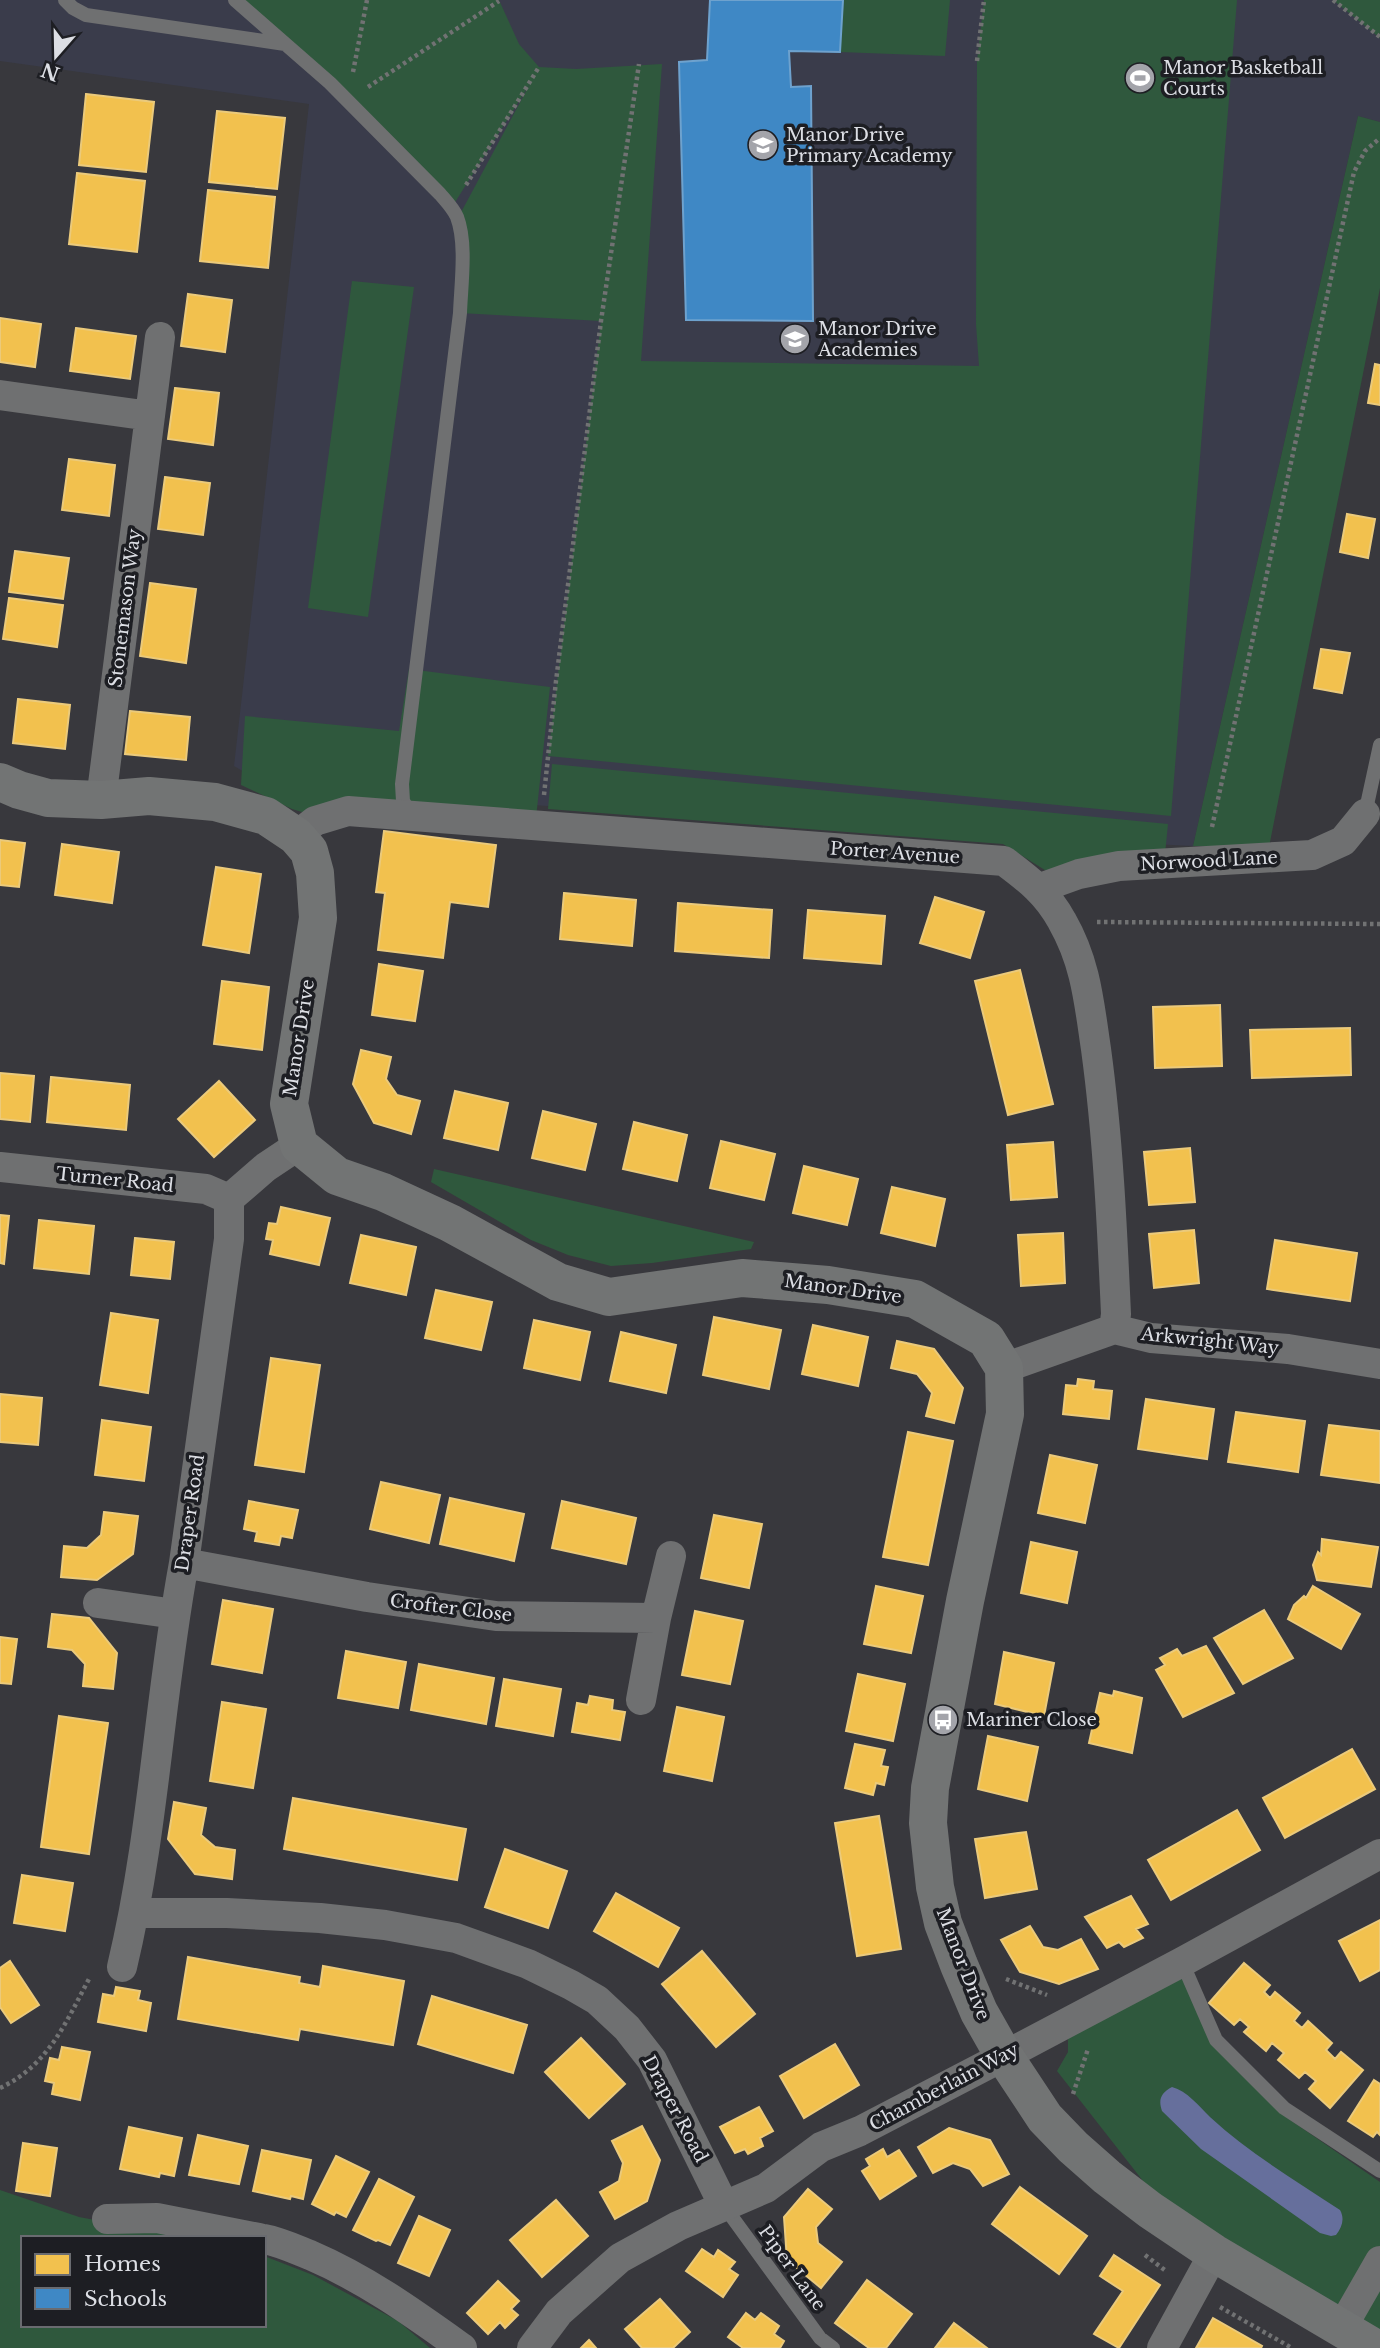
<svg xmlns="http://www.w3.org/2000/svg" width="1380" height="2348" viewBox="0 0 1380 2348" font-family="'Libre Baskerville',serif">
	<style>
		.built { fill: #3a3c4b }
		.green { fill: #2f583d }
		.water { fill: #666f9c }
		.homes { fill: #f2c14e; stroke: #ebca7b; stroke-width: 2 }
		.schools { fill: #3f88c5; stroke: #6ea2ce; stroke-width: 2 }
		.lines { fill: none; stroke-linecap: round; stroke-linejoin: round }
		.path { stroke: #717273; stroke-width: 4.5; stroke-dasharray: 3.5 3.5; stroke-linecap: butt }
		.lane { stroke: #6f7071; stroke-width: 14 }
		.street { stroke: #6f7071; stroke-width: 30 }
		.secondary { stroke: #727474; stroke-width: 38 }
		.labels { text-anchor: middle; stroke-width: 7; stroke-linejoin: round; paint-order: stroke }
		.poi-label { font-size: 18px; fill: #dcdee4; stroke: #1d1e23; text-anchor: start }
		.street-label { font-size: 18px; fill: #dcdee4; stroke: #1d1e23 }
	</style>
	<rect width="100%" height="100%" fill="#38383d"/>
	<path class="built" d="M0,0H1380V122L1358,116L1193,846L944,834L519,804L306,808L234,766L309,104L0,61Z"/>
	<path class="green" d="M236,0H499L519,44L539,67L576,69L662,64L641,361L979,366L976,324L977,61L984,0H1237L1171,816L548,756L601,321L460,313L458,218L531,82L452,207Z
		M843,0H950L945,56L840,52Z
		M1333,0H1380V38Z
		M1358,116L1380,122V288L1269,847L1193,846Z
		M352,281L414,287L368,617L308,608Z
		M409,669L550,687L536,818L312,815L292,809L241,785L245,716L399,731Z
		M552,764L1168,824L1165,854L1048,872L1003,844L548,809Z
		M434,1169L754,1242L751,1249L652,1263L611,1266L568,1255L531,1240L431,1182Z
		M1180,1972L1211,2043L1283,2115L1380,2182V2341L1154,2195L1057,2071L1068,2052V2028Z
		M0,2190L79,2217L189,2238H23V2325H264V2256L313,2275L398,2321L430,2348H0Z"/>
	<path class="water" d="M1172,2087C1187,2091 1199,2106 1210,2117C1249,2153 1296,2181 1340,2210C1345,2219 1342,2227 1336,2235L1331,2236L1320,2233L1201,2149L1162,2111C1158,2099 1161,2093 1172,2087Z"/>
	<path class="homes" d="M86,94L154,102L146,172L79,165Z
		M217,111L285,118L277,189L209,182Z
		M77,173L145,181L137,252L69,244Z
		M208,190L275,197L268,268L200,261Z
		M188,294L232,300L225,352L181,346Z
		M0,318L41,324L35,367L0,362Z
		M76,328L136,336L130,379L70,371Z
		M1375,364L1380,365V405L1368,403Z
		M175,388L219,393L213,445L168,439Z
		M69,459L115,465L109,516L62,510Z
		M165,477L210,483L203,535L158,529Z
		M1347,514L1375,519L1368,558L1340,552Z
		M15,551L69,558L63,599L9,592Z
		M150,583L196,589L186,663L140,656Z
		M9,598L63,605L57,647L3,639Z
		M1321,649L1350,653L1342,693L1314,688Z
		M18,699L70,705L65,749L13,743Z
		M130,711L190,717L186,760L125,754Z
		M384,831L496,845L488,907L450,902L443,958L378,950L385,893L376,892Z
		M0,840L25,843L19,887L0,885Z
		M62,844L119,852L112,903L55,895Z
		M216,867L261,874L249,953L203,945Z
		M564,893L636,900L632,946L560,939Z
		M935,897L984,912L970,958L920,943Z
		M678,903L772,910L769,958L675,951Z
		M808,910L885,916L881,964L804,958Z
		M379,964L423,971L415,1021L372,1015Z
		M1020,970L1053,1104L1008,1115L975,981Z
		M222,981L269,987L262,1050L214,1044Z
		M1220,1005L1222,1066L1155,1068L1153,1007Z
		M1350,1028L1351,1075L1252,1078L1250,1030Z
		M361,1050L391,1057L386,1079L397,1095L420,1101L411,1134L374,1123L353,1084Z
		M0,1073L34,1076L30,1122L0,1119Z
		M51,1077L130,1085L126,1130L47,1122Z
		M219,1081L255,1120L214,1157L178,1119Z
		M455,1091L508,1103L498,1150L444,1138Z
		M543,1111L596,1124L585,1170L532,1158Z
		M634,1122L687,1135L677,1181L623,1169Z
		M721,1141L775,1154L764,1200L710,1188Z
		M1053,1142L1057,1197L1011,1200L1007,1145Z
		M1190,1148L1195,1202L1149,1205L1144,1152Z
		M804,1166L858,1179L847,1225L793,1213Z
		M892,1187L945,1199L935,1246L881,1233Z
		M281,1207L330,1218L319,1265L270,1254L273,1240L266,1239L269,1223L277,1224Z
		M0,1215L9,1216L4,1264L0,1263Z
		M39,1220L94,1226L89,1274L34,1268Z
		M1194,1230L1199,1283L1154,1288L1149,1234Z
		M1063,1233L1065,1283L1021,1286L1018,1235Z
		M361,1235L416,1247L406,1295L350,1283Z
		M135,1238L174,1242L170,1279L131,1275Z
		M1275,1240L1357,1253L1350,1301L1267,1289Z
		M436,1290L492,1302L481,1350L425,1338Z
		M111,1313L158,1320L148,1393L100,1385Z
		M714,1317L781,1330L769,1389L703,1375Z
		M534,1320L590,1332L580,1380L524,1368Z
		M813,1325L868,1337L858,1386L802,1374Z
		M621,1332L676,1345L666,1393L610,1381Z
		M897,1341L934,1349L963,1388L954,1423L926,1416L932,1393L917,1374L891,1368Z
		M271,1358L320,1365L304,1472L255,1465Z
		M1078,1379L1094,1381L1093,1389L1112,1391L1109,1419L1063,1414L1066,1385L1077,1386Z
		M0,1394L42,1398L38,1445L0,1442Z
		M1146,1399L1214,1409L1207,1459L1138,1449Z
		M1236,1412L1305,1421L1298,1472L1228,1462Z
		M102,1420L151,1427L144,1481L95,1475Z
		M1329,1425L1380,1431V1483L1321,1475Z
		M908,1432L953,1441L928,1565L883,1557Z
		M1050,1455L1097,1465L1085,1523L1038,1513Z
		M381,1482L440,1495L429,1543L370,1529Z
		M450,1498L524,1514L514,1561L440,1544Z
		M249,1501L298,1510L292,1538L281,1536L279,1545L255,1541L257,1532L244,1529Z
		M562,1501L636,1518L626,1564L552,1548Z
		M104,1512L138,1516L133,1554L97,1580L61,1577L64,1546L87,1548L101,1535Z
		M714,1515L762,1524L749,1588L701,1578Z
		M1322,1539L1378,1547L1371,1587L1317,1580L1313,1565L1318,1552L1321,1555Z
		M1031,1542L1077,1552L1067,1603L1021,1593Z
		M876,1586L923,1596L911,1653L864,1644Z
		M1313,1586L1360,1614L1341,1649L1288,1619L1294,1605L1304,1596L1306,1598Z
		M223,1600L273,1609L262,1673L212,1664Z
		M1264,1610L1293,1658L1243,1684L1214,1638Z
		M695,1611L743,1621L730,1684L682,1675Z
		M52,1614L89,1618L117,1653L113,1689L83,1686L85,1664L72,1650L48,1647Z
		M0,1637L17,1639L11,1684L0,1683Z
		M1206,1646L1234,1693L1183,1717L1156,1670L1165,1665L1160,1658L1177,1649L1182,1656Z
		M346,1651L406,1662L398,1708L338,1698Z
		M1004,1652L1054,1663L1044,1716L995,1704Z
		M419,1664L494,1678L486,1724L411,1710Z
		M858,1674L905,1684L893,1741L846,1731Z
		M504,1679L561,1689L553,1736L496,1726Z
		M1114,1691L1142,1698L1132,1753L1089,1743L1100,1693L1113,1696Z
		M590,1696L613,1700L612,1710L625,1712L620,1740L572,1732L577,1703L588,1705Z
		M222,1702L266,1709L253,1788L210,1781Z
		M677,1707L724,1717L712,1781L664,1771Z
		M59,1716L108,1723L89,1854L41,1847Z
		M988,1736L1038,1747L1027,1801L978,1789Z
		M855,1744L885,1750L881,1766L888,1767L884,1785L876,1783L873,1795L845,1788Z
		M1352,1749L1375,1789L1285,1838L1263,1798Z
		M293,1798L466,1829L457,1880L284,1849Z
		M174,1802L206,1808L201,1835L215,1847L235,1850L232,1879L195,1874L168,1839Z
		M1237,1810L1260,1850L1171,1900L1148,1860Z
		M879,1816L901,1949L857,1956L835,1823Z
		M1026,1832L1037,1889L985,1898L975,1839Z
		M505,1849L567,1871L548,1928L485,1907Z
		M22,1875L73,1883L65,1931L14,1923Z
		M616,1893L679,1928L658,1967L594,1931Z
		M1131,1896L1148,1924L1136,1929L1143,1938L1124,1947L1119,1942L1107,1948L1085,1917Z
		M1380,1920V1970L1360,1981L1339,1941Z
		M1030,1926L1043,1947L1058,1950L1081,1939L1098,1969L1059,1984L1020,1972L1001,1940Z
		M702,1951L755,2014L716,2047L662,1984Z
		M188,1957L300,1977L299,1983L320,1987L323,1966L404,1981L393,2045L300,2029L298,2040L178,2019Z
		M10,1961L39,2005L11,2023L0,2007V1968Z
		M1244,1963L1270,1985L1264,1992L1270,1998L1275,1992L1300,2013L1294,2021L1302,2028L1308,2021L1332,2043L1326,2050L1335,2059L1341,2052L1363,2070L1330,2108L1309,2089L1316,2081L1305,2072L1299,2078L1278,2060L1284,2053L1272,2043L1266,2051L1244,2032L1249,2027L1240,2019L1234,2025L1209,2003Z
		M116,1987L140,1991L138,2000L151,2003L146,2031L98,2022L103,1994L114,1996Z
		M432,1996L527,2025L513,2073L418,2044Z
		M581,2038L625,2084L589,2118L545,2072Z
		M835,2044L859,2085L804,2118L780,2076Z
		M62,2047L90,2052L80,2100L52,2094L54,2083L45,2081L50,2058L59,2060Z
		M1374,2080L1380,2084V2135L1377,2132L1373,2137L1348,2121Z
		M759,2107L773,2131L760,2138L763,2146L748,2154L745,2149L735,2153L720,2127Z
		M642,2126L660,2160L647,2201L615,2219L600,2192L619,2181L623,2163L612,2141Z
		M129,2127L182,2138L174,2176L160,2173L159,2177L120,2169Z
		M949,2128L990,2140L1009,2174L983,2186L970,2169L953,2163L933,2173L918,2147Z
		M198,2135L248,2146L239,2184L189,2175Z
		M23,2143L57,2148L50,2196L16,2191Z
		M883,2149L887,2157L899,2150L916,2176L880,2199L862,2171L870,2166L866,2159Z
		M262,2150L311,2160L303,2199L291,2196L290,2199L253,2191Z
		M336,2156L369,2172L346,2217L336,2212L334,2215L312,2204Z
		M379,2179L414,2197L390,2245L378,2240L376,2241L353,2230Z
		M1020,2187L1087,2236L1059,2274L992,2224Z
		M808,2189L832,2209L816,2227L818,2243L842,2262L821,2288L787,2260L784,2217Z
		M556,2200L588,2236L542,2277L510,2240Z
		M419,2216L450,2230L429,2276L398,2263Z
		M702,2249L714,2257L718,2250L735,2262L729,2269L738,2275L723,2297L686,2271Z
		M1114,2255L1160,2285L1119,2348L1094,2334L1123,2291L1100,2276Z
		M867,2280L912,2314L886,2348H869L835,2323Z
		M498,2281L519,2301L511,2309L518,2315L505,2328L500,2322L488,2334L467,2313Z
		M660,2299L690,2332L673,2348H642L625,2329Z
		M746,2313L755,2320L761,2313L779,2326L774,2334L784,2341L780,2348H743L728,2337Z
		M1213,2318L1262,2346L1261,2348H1196Z
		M954,2323L987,2348H935Z
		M589,2340L596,2348H581Z"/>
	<path class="schools" d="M710,0H843L840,52L789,51L791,87L811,86L813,321L686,320L679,62L707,60Z"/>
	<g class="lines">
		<path class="path" d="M1333,0L1380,37
			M977,61L984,0
			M353,72L367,0
			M368,87L499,1
			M466,185L539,67
			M544,795L556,681L601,321L639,64
			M1212,827L1354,172L1365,151L1380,138
			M1097,922L1380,924
			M1006,1979L1047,1995
			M0,2088C49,2065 66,2022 90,1977
			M1073,2094L1088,2049
			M1145,2255L1166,2271
			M1220,2307L1292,2348"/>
		<path class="lane" d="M65,0L73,8L86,15L285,44
			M235,0L330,83L440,194C446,201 453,208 457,217C467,243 461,285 460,313L402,784L403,801L411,815
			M1365,814L1380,745
			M1182,1962L1216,2040L1284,2108L1380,2171
			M724,2206L820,2338L833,2348"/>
		<path class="street" d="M0,395L150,416
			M101,800L160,337
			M296,836L315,821L348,811L1004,861C1028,879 1047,893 1062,921C1086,963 1089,1002 1096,1049C1108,1137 1112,1225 1116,1314L1114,1329
			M1040,888L1079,874L1119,866L1312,855L1343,841L1365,814
			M0,1167L206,1189L229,1199
			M1004,1368L1114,1329L1151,1338L1288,1349L1380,1364
			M184,1563L367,1597L496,1616L656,1618L671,1556
			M98,1603L175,1614
			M641,1700L656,1618
			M135,1913H227L320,1918L385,1925L456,1938L528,1964L571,1985L597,2000L627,2028L652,2060L724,2206
			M122,1967C154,1834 159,1697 184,1563L229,1239V1199L266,1167L299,1145
			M107,2219L157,2218L259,2238
			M264,2239C280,2242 295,2249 310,2255C366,2279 413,2313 462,2348
			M1341,2329L1380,2261
			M532,2348L559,2312L620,2258L678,2226L766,2188L821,2147L860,2131L1004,2056L1182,1962L1380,1854
			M1162,2348L1214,2253"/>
		<path class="secondary" d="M0,782L19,790L48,798L101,800L149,796L215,802L266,816L296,836L309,851L315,873L318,918L289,1104L299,1145L337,1176L383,1192L450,1223L558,1282L609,1297L742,1278L828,1285L915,1299L986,1339L1004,1368L1005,1414L965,1601L930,1788L928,1823L935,1887L943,1923L959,1965L979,2012L1004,2056L1045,2118L1073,2147L1107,2177L1150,2210L1214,2253L1375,2348"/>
	</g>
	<defs>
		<g id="stadium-disc" transform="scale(1.575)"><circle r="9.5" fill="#a3a4aa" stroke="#1d1e23"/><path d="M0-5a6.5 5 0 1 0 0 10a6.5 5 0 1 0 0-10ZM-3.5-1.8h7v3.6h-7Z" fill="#fff"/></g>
		<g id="school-disc" transform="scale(1.575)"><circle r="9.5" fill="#a3a4aa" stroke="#1d1e23"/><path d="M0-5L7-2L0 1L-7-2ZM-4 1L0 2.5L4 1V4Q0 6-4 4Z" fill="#fff"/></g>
		<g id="bus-disc" transform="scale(1.575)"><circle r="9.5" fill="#a3a4aa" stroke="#1d1e23"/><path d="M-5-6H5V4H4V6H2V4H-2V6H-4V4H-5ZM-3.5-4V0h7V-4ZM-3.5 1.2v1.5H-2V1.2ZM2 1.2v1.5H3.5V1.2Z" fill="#fff"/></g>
	</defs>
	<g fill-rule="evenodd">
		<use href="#stadium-disc" x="1140" y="78"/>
		<use href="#school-disc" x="763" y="145"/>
		<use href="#school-disc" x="795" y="339"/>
		<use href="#bus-disc" x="943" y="1720"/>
	</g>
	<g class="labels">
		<g class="poi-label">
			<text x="1163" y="74">Manor Basketball<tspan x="1163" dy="21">Courts</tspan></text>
			<text x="786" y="141">Manor Drive<tspan x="786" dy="21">Primary Academy</tspan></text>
			<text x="818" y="335">Manor Drive<tspan x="818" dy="21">Academies</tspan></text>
			<text x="966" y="1726">Mariner Close</text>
		</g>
		<g class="street-label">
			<text transform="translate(125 608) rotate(-83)" y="6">Stonemason Way</text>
			<text transform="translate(895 853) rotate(4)" y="6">Porter Avenue</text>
			<text transform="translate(1209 861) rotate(-3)" y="6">Norwood Lane</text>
			<text transform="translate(299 1038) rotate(-81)" y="6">Manor Drive</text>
			<text transform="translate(115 1180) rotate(6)" y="6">Turner Road</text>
			<text transform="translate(843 1289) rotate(8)" y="6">Manor Drive</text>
			<text transform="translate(1210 1341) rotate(6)" y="6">Arkwright Way</text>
			<text transform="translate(190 1513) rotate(-82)" y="6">Draper Road</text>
			<text transform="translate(451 1608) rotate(7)" y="6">Crofter Close</text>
			<text transform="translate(963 1964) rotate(69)" y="6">Manor Drive</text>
			<text transform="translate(944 2087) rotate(-28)" y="6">Chamberlain Way</text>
			<text transform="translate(675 2109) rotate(62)" y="6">Draper Road</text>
			<text transform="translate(792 2268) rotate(54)" y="6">Piper Lane</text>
		</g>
	</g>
	<rect x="21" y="2236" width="245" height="91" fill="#1d1e23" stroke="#696b70" stroke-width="2"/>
	<rect x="35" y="2254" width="35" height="21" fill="#f2c14e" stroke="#696b70" stroke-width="2"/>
	<text x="84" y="2271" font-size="21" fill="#dcdee4">Homes</text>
	<rect x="35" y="2288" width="35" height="21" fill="#3f88c5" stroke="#696b70" stroke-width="2"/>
	<text x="84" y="2306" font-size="21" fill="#dcdee4">Schools</text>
	<g transform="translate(56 56) rotate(200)" stroke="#1d1e23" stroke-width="5" paint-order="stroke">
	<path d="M0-5L12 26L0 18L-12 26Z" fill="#dcdee4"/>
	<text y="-10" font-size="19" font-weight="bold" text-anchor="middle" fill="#dcdee4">N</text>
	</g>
</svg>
